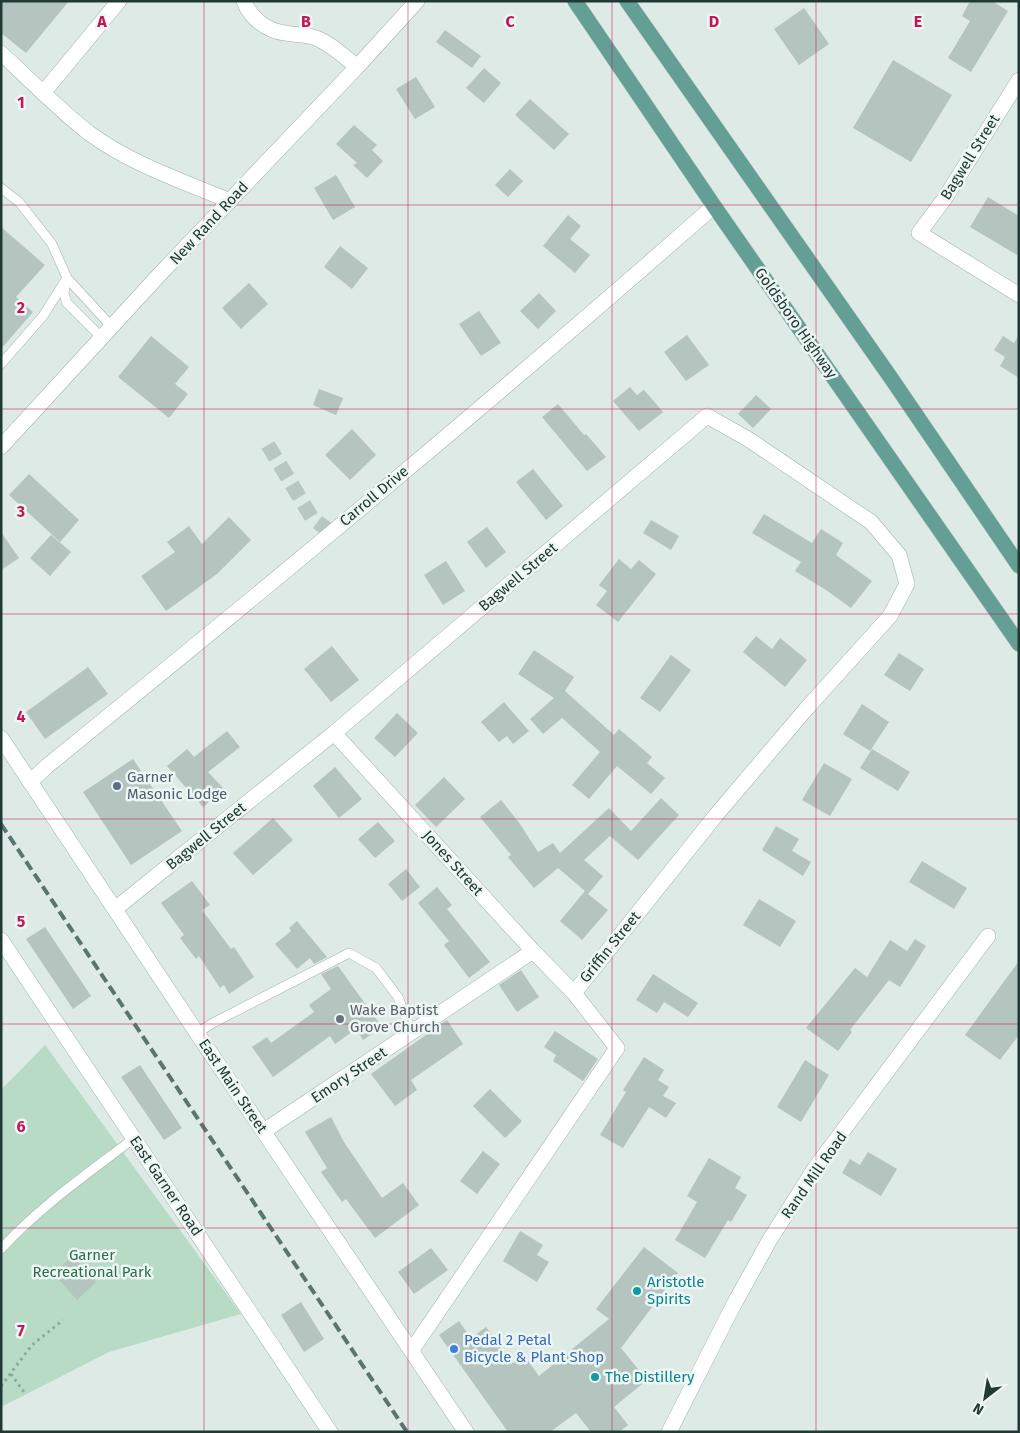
<svg xmlns="http://www.w3.org/2000/svg" width="1020" height="1433" viewBox="0 0 1020 1433" font-family="'Fira Sans',sans-serif">
	<style>
		.green { fill: #b7dbc4 }
		.building { fill: #b4c4bf }
		.lines { fill: none; stroke-linecap: round; stroke-linejoin: round }
		.minor-tunnel { stroke: #b8c7c2; stroke-width: 15; stroke-dasharray: 15 8; stroke-linecap: butt }
		.service-casing { stroke: #a1b1ac; stroke-width: 10 }
		.minor-casing { stroke: #a1b1ac; stroke-width: 16 }
		.tertiary-casing { stroke: #a1b1ac; stroke-width: 16 }
		.secondary-casing { stroke: #9eb5af; stroke-width: 16 }
		.primary-casing { stroke: #bcc4c2; stroke-width: 16 }
		.path { stroke: #7fada2; stroke-width: 3; stroke-dasharray: 2.5 4; stroke-linecap: butt }
		.service { stroke: #fff; stroke-width: 9 }
		.minor { stroke: #fff; stroke-width: 15 }
		.tertiary { stroke: #fff; stroke-width: 15 }
		.secondary { stroke: #fff; stroke-width: 15 }
		.primary { stroke: #639f95; stroke-width: 15 }
		.rail { stroke: #5a7570; stroke-width: 4; stroke-dasharray: 10 5; stroke-linecap: butt }
		.grid { fill: none; stroke: #c2185b; stroke-width: 1; stroke-opacity: 0.55 }
		.service-dot { fill: #5c6f8a; stroke: #eef6f3; stroke-width: 2 }
		.worship-dot { fill: #6b7280; stroke: #eef6f3; stroke-width: 2 }
		.culture-dot { fill: #0f9aa8; stroke: #eef6f3; stroke-width: 2 }
		.shop-dot { fill: #3f7fe0; stroke: #eef6f3; stroke-width: 2 }
		.labels { text-anchor: middle; stroke-width: 5; stroke-linejoin: round; paint-order: stroke }
		.street-label { font-size: 15px; fill: #203934; stroke: #eef6f3 }
		.service-label { font-size: 15px; fill: #4e5e75; stroke: #eef6f3; text-anchor: start }
		.worship-label { font-size: 15px; fill: #5b616d; stroke: #eef6f3; text-anchor: start }
		.park-label { font-size: 15px; fill: #2b6f4b; stroke: #eef6f3 }
		.culture-label { font-size: 15px; fill: #0d838f; stroke: #eef6f3; text-anchor: start }
		.shop-label { font-size: 15px; fill: #366cbe; stroke: #eef6f3; text-anchor: start }
		.grid-label { font-size: 16px; text-anchor: middle; font-weight: bold; fill: #c2185b; stroke: #eef6f3; stroke-width: 5; stroke-linejoin: round; paint-order: stroke }
	</style>
	<rect width="100%" height="100%" fill="#deeae5"/>
	<path class="green" d="M45,1045L241,1314L109,1352L1,1407V1090Z"/>
	<path class="building" d="M1,1H69L26,53L1,33Z
		M970,1H992L1008,11L971,72L948,58L970,21L962,16Z
		M804,8L829,44L799,65L774,29Z
		M445,30L481,56L472,68L436,42Z
		M893,60L952,95L911,162L853,128Z
		M484,68L501,83L484,103L466,88Z
		M416,77L435,107L415,119L396,89Z
		M530,99L569,134L554,150L515,115Z
		M354,125L377,145L372,150L383,161L367,178L353,165L357,163L336,144Z
		M510,169L523,181L508,197L495,185Z
		M336,175L355,207L333,220L314,188Z
		M988,197L1019,216V256L970,227Z
		M568,215L581,226L570,239L590,255L575,273L543,246Z
		M1,227L45,265L16,297L33,312L1,349Z
		M340,246L368,268L352,289L324,267Z
		M249,283L268,304L241,329L222,308Z
		M539,293L556,311L538,329L520,311Z
		M479,311L501,343L481,356L459,324Z
		M687,335L709,365L686,381L664,352Z
		M1019,335V378L1000,366L1005,357L994,350L1003,336L1014,343Z
		M151,336L189,367L175,384L188,394L169,418L118,377Z
		M630,387L637,395L644,390L663,412L639,431L613,401Z
		M319,389L343,398L336,415L313,405Z
		M756,395L771,409L753,428L738,414Z
		M558,404L584,435L586,434L606,457L587,471L542,417Z
		M352,429L376,455L350,480L325,455Z
		M533,469L563,506L546,520L516,482Z
		M29,474L79,520L60,542L9,495Z
		M764,514L812,543L821,529L843,543L836,555L872,581L851,608L826,590L795,571L801,562L752,533Z
		M229,517L251,540L217,574L166,611L141,576L175,552L167,542L189,526L202,544Z
		M651,520L679,536L671,550L643,533Z
		M487,527L506,552L486,568L467,542Z
		M1,532L19,558L1,570Z
		M51,535L71,552L50,576L30,558Z
		M619,559L631,569L639,560L656,574L618,622L596,605L607,591L599,585Z
		M446,561L465,591L443,605L424,575Z
		M756,636L772,649L780,638L807,660L785,687L743,652Z
		M332,646L359,680L331,702L304,669Z
		M534,650L574,677L565,691L614,735L619,729L652,757L647,763L665,778L651,794L617,766L589,799L572,785L600,752L562,718L543,734L530,719L554,698L518,674Z
		M899,653L924,669L910,691L884,675Z
		M671,655L691,670L660,712L640,698Z
		M88,667L108,694L45,739L26,712Z
		M504,702L529,731L513,744L507,736L499,742L481,722Z
		M862,704L889,722L870,751L843,734Z
		M397,713L418,733L395,757L374,738Z
		M227,731L240,747L208,772L224,789L203,807L167,766L187,749L194,757Z
		M872,749L910,772L898,791L860,768Z
		M133,759L182,831L131,865L83,792Z
		M824,763L852,779L830,816L802,800Z
		M335,767L362,799L339,818L313,786Z
		M444,777L465,799L436,827L415,805Z
		M661,798L679,815L638,860L610,836L584,860L603,876L588,894L608,910L582,940L560,921L585,891L558,868L534,888L508,857L511,855L480,817L501,800L520,824L538,852L553,843L560,853L609,808L631,831Z
		M273,818L293,840L253,875L233,853Z
		M378,822L395,841L375,858L358,839Z
		M776,826L799,839L792,851L811,862L803,876L762,850Z
		M922,861L967,888L954,909L909,882Z
		M406,869L420,887L402,901L388,884Z
		M192,881L210,905L202,910L231,949L234,947L254,977L229,994L224,985L220,988L199,956L196,959L180,938L184,935L161,903Z
		M437,887L452,905L447,909L490,962L469,978L444,945L449,941L418,903Z
		M759,899L796,921L780,947L743,925Z
		M297,921L327,957L314,964L310,958L297,969L275,944L291,931L289,928Z
		M45,927L91,996L73,1009L26,939Z
		M915,939L926,946L900,987L889,980L850,1030L852,1032L838,1051L806,1028L855,968L867,977L890,940L907,951Z
		M1019,961V1035L1000,1060L965,1035Z
		M338,966L382,1027L363,1040L356,1029L335,1044L330,1036L273,1077L252,1047L267,1037L271,1043L314,1012L309,1005L331,989L321,974Z
		M521,970L539,997L517,1012L499,985Z
		M653,974L698,1003L688,1017L664,1002L657,1013L636,1000Z
		M447,1020L463,1044L411,1080L417,1090L395,1106L371,1074Z
		M555,1031L598,1059L583,1081L553,1061L556,1055L544,1047Z
		M644,1057L664,1070L658,1080L669,1087L663,1096L676,1103L666,1118L649,1107L623,1148L600,1135L626,1092L623,1090Z
		M805,1060L829,1075L801,1122L777,1107Z
		M140,1065L182,1128L164,1140L121,1077Z
		M490,1089L522,1121L505,1138L473,1106Z
		M331,1117L344,1142L382,1198L403,1183L419,1205L375,1238L346,1199L342,1202L321,1172L327,1168L305,1132Z
		M483,1151L500,1164L477,1194L460,1181Z
		M868,1152L897,1169L881,1196L842,1173L850,1159L860,1165Z
		M709,1158L741,1177L735,1188L747,1195L731,1222L728,1220L705,1258L675,1240L697,1202L687,1196Z
		M520,1231L543,1245L537,1255L549,1262L537,1282L503,1261Z
		M644,1247L678,1273L621,1348L647,1380L614,1407L628,1425L619,1432H591L576,1413L550,1432H508L439,1335L459,1321L471,1338L486,1327L513,1363L524,1355L539,1376L609,1319L596,1309Z
		M431,1248L448,1270L414,1294L398,1272Z
		M73,1256L96,1282L77,1300L53,1273Z
		M301,1302L324,1339L304,1352L281,1315Z"/>
	<g class="lines">
		<path class="minor-tunnel" d="M268,445L312,518L331,532"/>
		<g class="service-casing">
			<path id="service" d="M1,188L19,202L52,244L67,278L112,327
				M65,286L64,294L67,303L102,338
				M1,364L43,316L67,278
				M197,1033L213,1023L349,953L376,968L398,997L412,1033
				M1,1249C40,1206 89,1173 134,1138"/>
		</g>
		<g class="minor-casing">
			<path id="minor" d="M244,1C250,18 267,31 285,33C295,35 306,34 316,38C331,44 345,57 357,67
				M1,53C30,80 58,109 89,133C131,164 182,181 230,201
				M1019,80L945,198L919,233L1019,295
				M43,93L119,1
				M334,733L533,951L574,993L617,1048L412,1350
				M30,782L47,766C272,584 496,398 714,206
				M115,909L334,733L707,416L748,439L871,522L899,555L907,584L890,616L807,708L716,815L574,993
				M264,1131L533,951
				M669,1432L733,1306L769,1241L815,1168L988,936"/>
		</g>
		<g class="tertiary-casing">
			<path id="tertiary" d="M1,447L160,274L357,67L417,1
				M1,738L197,1033L466,1432"/>
		</g>
		<g class="secondary-casing">
			<path id="secondary" d="M1,940L330,1432"/>
		</g>
		<g class="primary-casing">
			<path id="primary" d="M575,1L714,206L1019,644
				M627,1L891,378L1019,566"/>
		</g>
		<path class="path" d="M11,1374L26,1395
			M1,1386L32,1345L63,1320"/>
		<use href="#service" class="service"/>
		<use href="#minor" class="minor"/>
		<use href="#tertiary" class="tertiary"/>
		<use href="#secondary" class="secondary"/>
		<use href="#primary" class="primary"/>
		<path class="rail" d="M1,824L407,1432"/>
	</g>
	<path class="grid" d="M204,1V1432M408,1V1432M612,1V1432M816,1V1432M1,205H1019M1,409H1019M1,614H1019M1,819H1019M1,1024H1019M1,1228H1019"/>
	<circle class="service-dot" cx="117" cy="786" r="5"/>
	<circle class="worship-dot" cx="340" cy="1019" r="5"/>
	<g class="culture-dot">
		<circle cx="637" cy="1291" r="5"/>
		<circle cx="595" cy="1377" r="5"/>
	</g>
	<circle class="shop-dot" cx="454" cy="1349" r="5"/>
	<g class="labels">
		<g class="street-label">
			<text transform="translate(970 157) rotate(-58)" y="5">Bagwell Street</text>
			<text transform="translate(209 223) rotate(-47)" y="5">New Rand Road</text>
			<text transform="translate(796 323) rotate(55)" y="5">Goldsboro Highway</text>
			<text transform="translate(374 496) rotate(-40)" y="5">Carroll Drive</text>
			<text transform="translate(518 577) rotate(-40)" y="5">Bagwell Street</text>
			<text transform="translate(206 836) rotate(-39)" y="5">Bagwell Street</text>
			<text transform="translate(453 863) rotate(48)" y="5">Jones Street</text>
			<text transform="translate(610 947) rotate(-51)" y="5">Griffin Street</text>
			<text transform="translate(349 1075) rotate(-34)" y="5">Emory Street</text>
			<text transform="translate(233 1086) rotate(56)" y="5">East Main Street</text>
			<text transform="translate(814 1175) rotate(-55)" y="5">Rand Mill Road</text>
			<text transform="translate(166 1186) rotate(56)" y="5">East Garner Road</text>
		</g>
		<g class="service-label">
			<text x="127" y="782">Garner<tspan x="127" dy="17">Masonic Lodge</tspan></text>
		</g>
		<g class="worship-label">
			<text x="350" y="1015">Wake Baptist<tspan x="350" dy="17">Grove Church</tspan></text>
		</g>
		<g class="park-label">
			<text x="92" y="1260">Garner<tspan x="92" dy="17">Recreational Park</tspan></text>
		</g>
		<g class="culture-label">
			<text x="647" y="1287">Aristotle<tspan x="647" dy="17">Spirits</tspan></text>
			<text x="605" y="1382">The Distillery</text>
		</g>
		<g class="shop-label">
			<text x="464" y="1345">Pedal 2 Petal<tspan x="464" dy="17">Bicycle &amp; Plant Shop</tspan></text>
		</g>
	</g>
	<g class="grid-label">
		<text x="102" y="27">A</text>
		<text x="306" y="27">B</text>
		<text x="510" y="27">C</text>
		<text x="714" y="27">D</text>
		<text x="918" y="27">E</text>
		<text x="21" y="108">1</text>
		<text x="21" y="313">2</text>
		<text x="21" y="517">3</text>
		<text x="21" y="722">4</text>
		<text x="21" y="927">5</text>
		<text x="21" y="1132">6</text>
		<text x="21" y="1336">7</text>
	</g>
	<rect width="1020" height="1433" fill="none" stroke="#203934" stroke-width="5"/>
	<g transform="translate(985 1398) rotate(211)" stroke="#eef6f3" stroke-width="4" paint-order="stroke">
	<path d="M0-4L9 19L0 12L-9 19Z" fill="#203934"/>
	<text y="-8" font-size="14" font-weight="bold" text-anchor="middle" fill="#203934">N</text>
	</g>
</svg>
